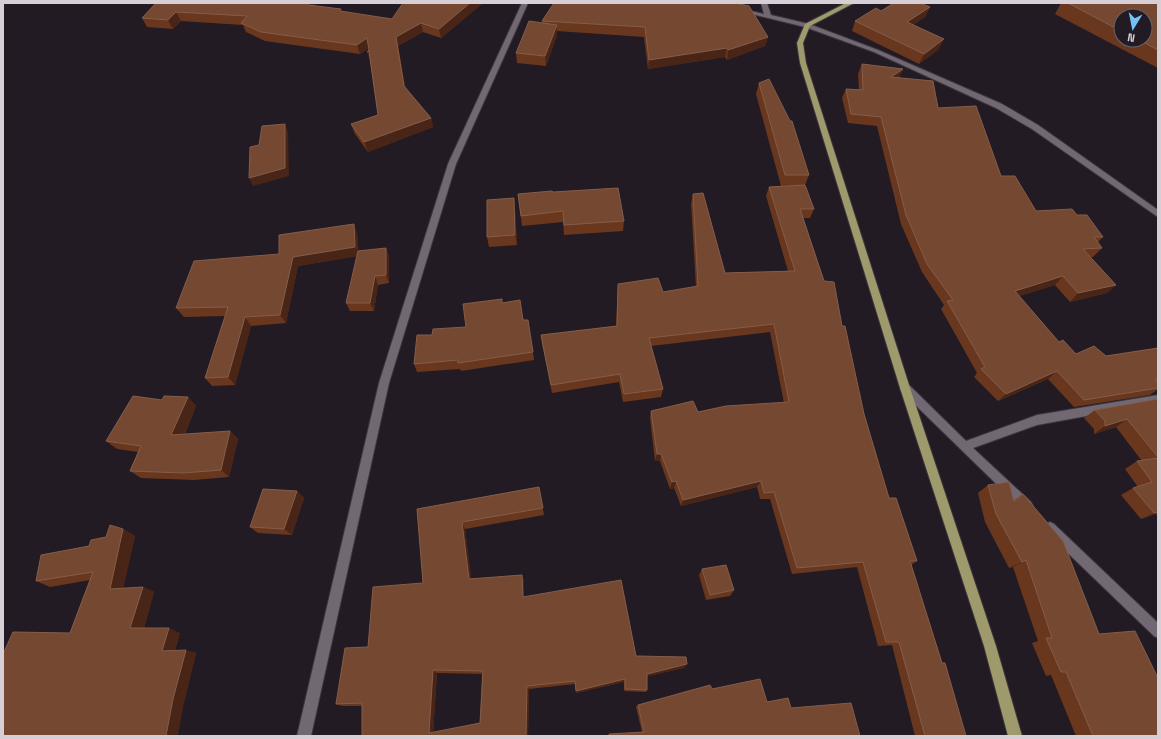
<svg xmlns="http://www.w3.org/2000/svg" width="1161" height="739" viewBox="0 0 1161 739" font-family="'Space Grotesk',sans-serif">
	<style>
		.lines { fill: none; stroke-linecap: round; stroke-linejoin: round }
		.minor-casing { stroke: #3c363d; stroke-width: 2 }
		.major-casing { stroke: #3c363d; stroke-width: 2 }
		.minor { fill: #726873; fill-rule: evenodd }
		.major { fill: #9e9a6c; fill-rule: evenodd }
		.wall { fill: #69371d; fill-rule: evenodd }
		.shaded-wall { fill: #482517 }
		.building { fill: #754831; stroke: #845d4b; fill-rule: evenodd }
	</style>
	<rect width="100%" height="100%" fill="#231b23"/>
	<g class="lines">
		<g class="minor-casing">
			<path id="minor" d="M522,3H528L456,164L389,383L311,736H297L379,383L448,164Z
				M761,3H767L771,15L809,24L878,50L1002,104L1038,125L1158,210V217L1032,129L996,108L874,52L805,27L739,11L742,9L764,14Z
				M905,384L909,385L966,441L1037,415L1158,395V403L1037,425L973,448L1031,502L1033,506L1031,510L1027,511L1023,510L901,391L900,388L901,385Z
				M1050,522L1054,524L1158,623V638L1154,636L1046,532L1044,528L1046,524Z"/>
		</g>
		<g class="major-casing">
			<path id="major" d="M846,3H854L810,26L803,43L806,63L910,388L996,646L1022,736H1008L984,646L900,388L800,63L797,43L805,24Z"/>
		</g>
		<use href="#minor" class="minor"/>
		<use href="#major" class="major"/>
	</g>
	<path class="wall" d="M156,3L314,5L342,12L392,19L483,3L441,38L423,32L398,46L405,87L431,118L433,127L368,152L355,134L351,124L378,115L370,61V62L369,48L360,54L265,41L246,32L243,25L181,21L173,29L147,27L142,18Z
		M554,3H741V4L768,37L765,46L727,60L725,57L648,69L644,37L557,31V35L546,66L517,63L516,53L542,23V21Z
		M1061,3H1158V68L1055,14ZM1121,16L1145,40H1121Z
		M930,7L925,17L913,25L939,49L919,64L852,31L855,21L881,11Z
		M862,64L903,69L899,77L938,108L1001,176L1036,211L1077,215L1103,237L1098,242L1102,248L1093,257H1090L1116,285L1107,293L1070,302L1055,285L1019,296L1059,342L1076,354L1106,356L1158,348V389L1150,395L1074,407L1048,379L998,401L974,377L977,373L941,309L944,305L922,272L901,224L877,126L848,123L842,98L846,89L859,90L858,74Z
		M759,83L809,175L805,185L814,209L810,218H803L824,281L842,326L864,414L889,498L917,561L911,565L942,663L966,736H915L892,645L878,646L857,567L792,574L770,499H760L757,487L681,506L674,488L670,489L660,461H655L650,418L651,411L698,412L784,403L770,332L651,346L663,389L661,397L623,402L619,382L552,393L542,344L541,335L616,326L618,284L663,292L696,287L691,204L693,194L725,273L788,271L766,196L769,187L801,185L781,186L756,94Z
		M553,192L624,221L623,231L564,235L563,222L522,226L518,194Z
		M515,209L517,245L489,247L487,237Z
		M357,233L358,251L386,248L389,257V283L378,285L374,311H350L346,303L357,256L298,266L286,323L251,326L235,385L212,386L205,378L225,316L184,317L176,308L279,254Z
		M502,303L523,320L533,352L534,360L461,371L460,369L417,372L414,364L432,335L466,327Z
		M188,397L196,406L185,434L230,431L238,439L229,477L194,480L141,478L130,471L138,452L117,449L106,441L162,400Z
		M1158,399V517L1156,514L1141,519L1121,495L1133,488L1138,487L1125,469L1137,461H1142L1116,427L1094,434V429L1084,418L1095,410Z
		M988,485L1014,500L1023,494L1099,634L1158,736H1076L1051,675L1046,676L1032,643L1038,641L1013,567L1009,568L985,522L978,493Z
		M539,487L544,515L465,529L471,579L522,575L524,580V597L636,656L684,668L647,676V690L646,692L624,691V682L576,693L575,684L529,689L528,736H362V706H343L336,704L368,647L423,583L417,509ZM437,673L482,674L480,723L433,732Z
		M297,491L304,498L292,535L258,533L250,527Z
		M123,529L135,536L123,588L143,587L154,592L144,628L180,633L175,650L196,653L184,702L70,633L90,580L50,587L36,581L89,546Z
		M702,569L734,590L730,596L706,600L699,575Z
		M712,689L791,708L860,736H609V734L642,732L636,707L638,705Z"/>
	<path class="shaded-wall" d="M309,3H315L311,14L308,5Z
		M470,3H483L441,38L439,29Z
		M930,7L925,17L902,32L907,22Z
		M176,12L181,21L173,29L168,20Z
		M421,23L423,32L398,46L407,95L404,86L396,37Z
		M557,25V35L546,66L545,56Z
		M768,37L765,46L727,60L728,50Z
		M367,38L370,48L360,54L357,45Z
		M944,39L939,49L919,64L924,54Z
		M727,48L725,57L648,69L649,60Z
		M369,51L372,61L370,62L367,52Z
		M903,69L898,78L891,77Z
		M431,118L433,127L368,152L364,142Z
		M285,124L288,132L289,176L253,186L249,178Z
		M514,198L515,209L517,245L515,235Z
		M354,224L357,233L359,256L298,266L286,323L280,315L293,257Z
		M386,248L389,257V283L386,275Z
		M375,276L378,285L374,311L370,303Z
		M1063,276L1055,285L1008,299L1015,291Z
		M1116,285L1107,293L1070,302L1078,293Z
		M245,317L251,326L235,385L228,377Z
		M1057,371L1048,379L998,401L1006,394Z
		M188,397L196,406L181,443L171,435Z
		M1127,419L1116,427L1094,434L1105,426Z
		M230,431L238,439L229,477L221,470Z
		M657,454H661L660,461H655Z
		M676,481L674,488L670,489L672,482Z
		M761,481L757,487L681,506L683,500Z
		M297,491L304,498L292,535L284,529Z
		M1158,512V513L1141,519L1154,513Z
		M462,522L465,529L472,584L469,579Z
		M123,529L135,536L122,594L110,589Z
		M1026,560L1013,567L1009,568L1022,562Z
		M522,575L524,580V602L523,597Z
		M143,587L154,592L143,632L130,628Z
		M169,628L180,633L173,655L162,651Z
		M186,650L196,653L184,702L178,736H166L173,699Z
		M687,664L684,668L645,677L647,674Z
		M433,670L437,673L433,735L429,733Z
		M625,679L624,682L576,693V691Z
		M527,686L529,689L528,736H526Z"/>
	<path class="building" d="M156,3H309L308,5L341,9L340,11L392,19L403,3H470L439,29L421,23L396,37L404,86L431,118L364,142L351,124L378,115L369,51L367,52L369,50L367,38L357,45L261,32L241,23L247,16L176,12L168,20L142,18Z
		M554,3H735L749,6L768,37L728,50L727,48L649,60L645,27L542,21Z
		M894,3H920L930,7L907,22L944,39L924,54L855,21L876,8L881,11Z
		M1068,3H1158V50L1139,40H1145V16H1121V31Z
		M529,21L557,25L545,56L516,53Z
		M862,64L903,69L891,77L933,81L938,108L976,106L1001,176H1015L1036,211L1072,209L1077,215H1087L1103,237H1094L1102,248L1083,249L1116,285L1078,293L1063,276L1015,291L1059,342L1063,340L1076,354L1094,346L1106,356L1158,348V379L1155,380L1158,384V388L1084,400L1057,371L1006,394L981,369L985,367L947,301L953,300L927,264L906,215L881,117L851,114L846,89L863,90Z
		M769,79L790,121H792L809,175H785L759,83Z
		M285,124V168L249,178L250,147L259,145L262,126Z
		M805,185L814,209H800L824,281L834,282L842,326H845L864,414L889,498H896L917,561H910L942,663H945L966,736H925L899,642H886L863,562L797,568L774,492L764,493L761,481L683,500L676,481L672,482L661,454H657L651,411L693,401L698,412L726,406L789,402L774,324L649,338L663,389L624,394L620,374L551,385L541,335L617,326L618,284L658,278L663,292L698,286L693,194L703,193L725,273L795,271L769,187Z
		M618,188L624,221L564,225L563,211L521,216L518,194L552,191L553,192Z
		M514,198L515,235L487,237V200Z
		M354,224L355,247L293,257L280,315L245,317L228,377L205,378L228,307L176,308L194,261L279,254V235Z
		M386,248V275L375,276L370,303H346L358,251Z
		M502,299V303L520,300L523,320H528L533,352L458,363V360L414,364L417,335H432L433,329L466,327L463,304Z
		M133,396L162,400L164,396L188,397L171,435L230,431L221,470L184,473L130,471L141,446L106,441Z
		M1158,399V457L1127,419L1105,426V421L1095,410Z
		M1158,458V512L1154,513L1133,488L1152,482L1137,461Z
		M1009,482L1014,501L1023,494L1063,541L1099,634L1135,631L1158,678V736H1093L1066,672H1061L1046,638H1052L1026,560L1022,562L996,514L988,485Z
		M539,487L543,508L462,522L469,579L522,575L523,597L621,580L636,656L686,657L687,664L647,674V690L625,689V679L576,691L575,681L527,686L526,736H362V703L336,704L345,648L368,647L373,587L423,583L417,509ZM433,670L483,671L480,723L429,733Z
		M263,489L297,491L284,529L250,527Z
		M110,525L123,529L110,589L143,587L130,628H169L162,651L186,650L173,699L166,736H3V654L13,632L70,633L93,572L36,581L41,555L89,546L91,540L106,537Z
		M726,565L734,590L710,595L702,569Z
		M760,679L767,702L788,698L791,708L851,703L860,736H609V734L644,732L638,705L710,685L712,689Z"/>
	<rect width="1161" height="739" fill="none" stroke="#d6d0d6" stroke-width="8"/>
	<g transform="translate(1133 28) rotate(190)"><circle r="19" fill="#231b23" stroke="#6b636b"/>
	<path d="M0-3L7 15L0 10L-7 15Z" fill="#77c0f7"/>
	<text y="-6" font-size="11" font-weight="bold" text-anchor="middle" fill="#d6d0d6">N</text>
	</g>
</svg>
